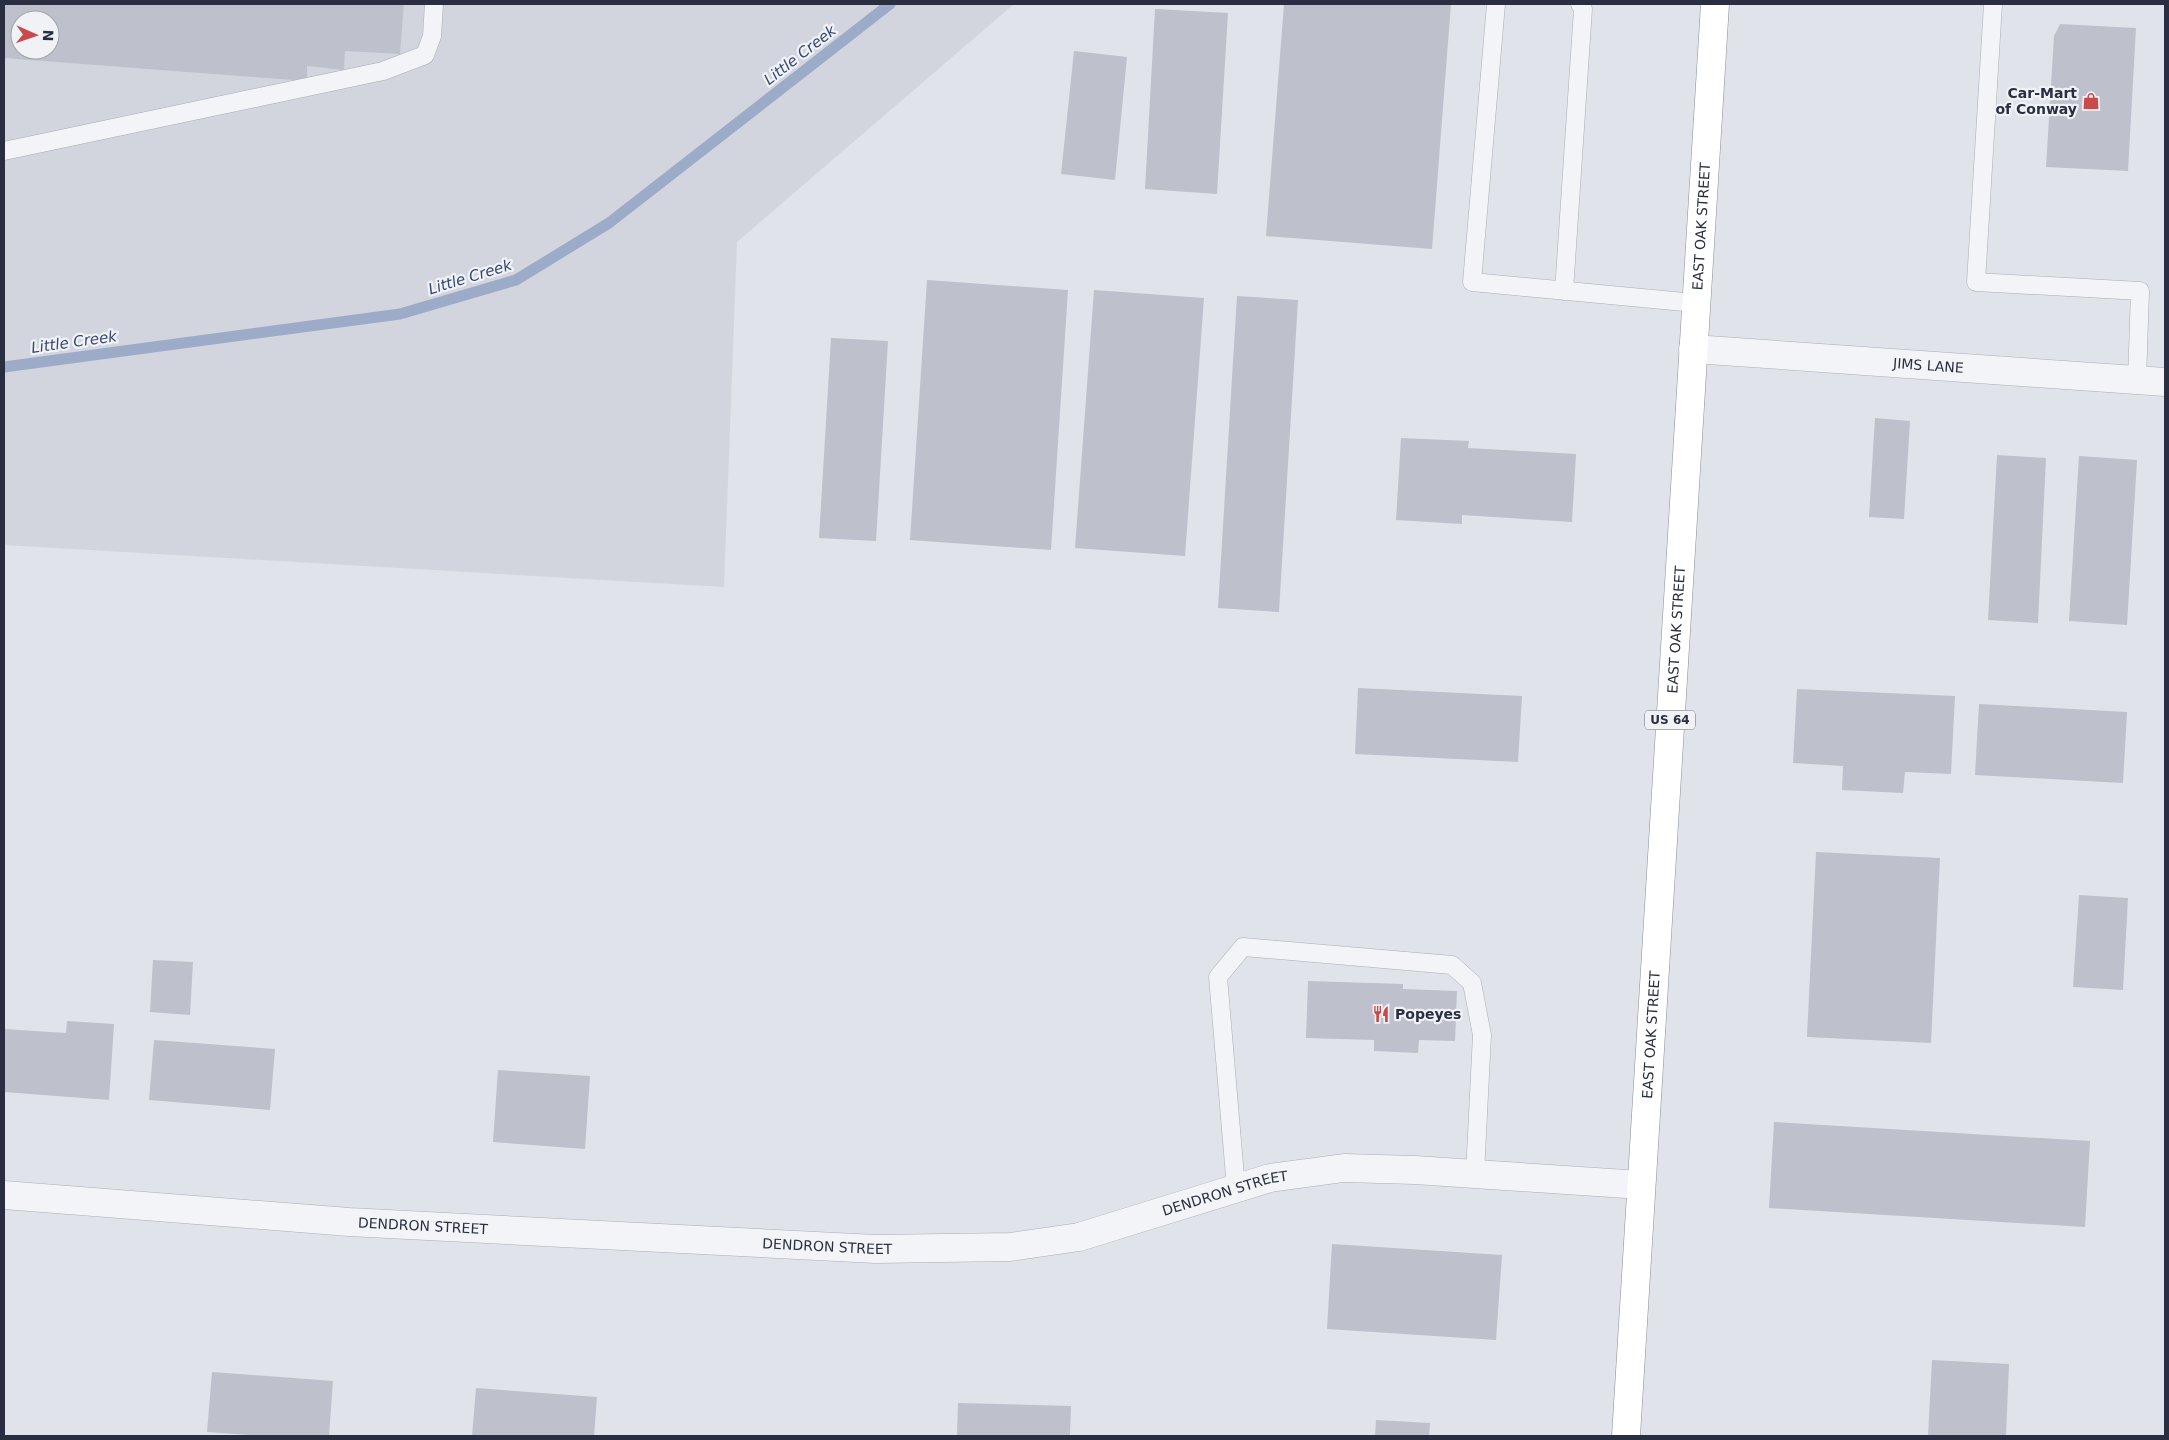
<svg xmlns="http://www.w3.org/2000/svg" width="2169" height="1440" viewBox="0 0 2169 1440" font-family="'DejaVu Sans',sans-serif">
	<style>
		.built { fill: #d2d5de; fill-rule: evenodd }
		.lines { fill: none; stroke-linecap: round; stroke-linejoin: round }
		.stream { stroke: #9cacc8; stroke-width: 11 }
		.building { fill: #bec1cb; fill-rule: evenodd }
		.service-casing { stroke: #a9adb6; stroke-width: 19 }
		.minor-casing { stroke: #a9adb6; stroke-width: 29 }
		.trunk-casing { stroke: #888e9f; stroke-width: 29 }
		.service { stroke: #f3f4f7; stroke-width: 18 }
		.minor { stroke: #f3f4f7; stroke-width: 28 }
		.trunk { stroke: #fff; stroke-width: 28 }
		.labels { text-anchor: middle; stroke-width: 4.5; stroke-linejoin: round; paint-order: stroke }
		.shield { fill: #f0f2f6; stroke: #656a77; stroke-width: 1 }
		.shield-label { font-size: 12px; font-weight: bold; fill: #292f40 }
		.poi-label { font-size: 14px; font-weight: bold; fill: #292f40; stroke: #f0f2f6; text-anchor: end }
		.street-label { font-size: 14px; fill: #292f40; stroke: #f0f2f6 }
		.water-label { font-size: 15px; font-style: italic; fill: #354872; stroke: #f0f2f6 }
	</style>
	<rect width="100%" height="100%" fill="#e0e3e9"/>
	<path class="built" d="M4,4H1014L737,242L724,587L4,545ZM20,20H50V50H20Z"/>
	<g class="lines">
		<path class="stream" d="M4,367L400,314L516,280L609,223L890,4"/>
	</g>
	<path class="building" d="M4,4H404L400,54L345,51L344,70L307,66V81L4,58ZM20,20H50V50H20Z
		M1284,4H1451L1432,249L1266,236Z
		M1155,9L1228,13L1217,194L1145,189Z
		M2060,24L2136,28L2128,171L2046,167L2054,36Z
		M1074,51L1127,57L1115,180L1061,174Z
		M927,280L1068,290L1051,550L910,540Z
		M1094,290L1204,298L1185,556L1075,548Z
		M1237,296L1298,300L1279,612L1218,608Z
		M831,338L888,341L876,541L819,538Z
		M1875,418L1910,421L1904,519L1869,517Z
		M1401,438L1469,441L1468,448L1576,454L1572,522L1462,515V524L1396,520Z
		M1997,455L2046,458L2038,623L1988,620Z
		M2079,456L2137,460L2127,625L2069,621Z
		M1358,688L1522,696L1518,762L1355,754Z
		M1797,689L1955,696L1951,774L1905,772L1903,793L1842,790L1843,766L1793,763Z
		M1979,704L2127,712L2123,783L1975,775Z
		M1816,852L1940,858L1931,1043L1807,1037Z
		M2079,895L2128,898L2123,990L2073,987Z
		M153,960L193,962L190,1015L150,1012Z
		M1308,981L1403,984V989L1457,991L1455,1041L1419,1040L1418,1053L1374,1051V1040L1306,1038Z
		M67,1021L114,1024L109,1100L4,1092V1029L66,1033Z
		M154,1040L275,1049L270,1110L149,1100Z
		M498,1070L590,1076L585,1149L493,1142Z
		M1774,1122L2090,1141L2085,1227L1769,1208Z
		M1332,1244L1502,1255L1496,1340L1327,1329Z
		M1932,1360L2009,1364L2006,1436H1928Z
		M212,1372L333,1381L329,1436H262L207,1432Z
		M476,1388L597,1397L594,1436H472Z
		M958,1403L1071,1406L1070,1436H957Z
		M1376,1420L1430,1423L1429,1436H1375Z"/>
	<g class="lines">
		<g class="service-casing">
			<path id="service" d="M1496,4L1472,282L1695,303
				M1993,4L1976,282L2140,291L2137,381
				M4,151L383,71L425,55L432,36L434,4
				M1564,291L1583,9L1580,4
				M1236,1188L1218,977L1243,947L1452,965L1472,983L1482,1035L1475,1174"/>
		</g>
		<g class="minor-casing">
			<g id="minor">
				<path id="s1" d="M1693,349L2165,382"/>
				<path id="s2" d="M4,1195L349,1222L876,1249L1010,1247L1079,1237L1270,1178L1344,1168L1415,1170L1641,1185"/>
			</g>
		</g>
		<g class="trunk-casing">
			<g id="trunk">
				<path id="s3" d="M1626,1436L1715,4"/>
			</g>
		</g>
		<use href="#service" class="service"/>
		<use href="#minor" class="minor"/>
		<use href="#trunk" class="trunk"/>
	</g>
	<defs>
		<g id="shop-bare" transform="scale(1.35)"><path d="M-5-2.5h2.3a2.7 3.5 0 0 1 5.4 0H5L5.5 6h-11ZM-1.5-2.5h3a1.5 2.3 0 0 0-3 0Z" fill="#ca4a4c" stroke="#f0f2f6" stroke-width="2.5" paint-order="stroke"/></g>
		<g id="restaurant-bare" transform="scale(1.35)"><path d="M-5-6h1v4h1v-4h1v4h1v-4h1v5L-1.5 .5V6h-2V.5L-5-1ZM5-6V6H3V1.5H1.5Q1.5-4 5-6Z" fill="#ca4a4c" stroke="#f0f2f6" stroke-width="2.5" paint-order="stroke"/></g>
	</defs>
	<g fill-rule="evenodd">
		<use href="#shop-bare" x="2091" y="101"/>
		<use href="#restaurant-bare" x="1381" y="1014"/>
	</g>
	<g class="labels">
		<rect class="shield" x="1645" y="710.5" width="50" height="19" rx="4"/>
		<g class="shield-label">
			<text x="1670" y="724">US 64</text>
		</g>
		<g class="poi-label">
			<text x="2077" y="98">Car-Mart<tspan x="2077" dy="16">of Conway</tspan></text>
			<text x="1395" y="1019" text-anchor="start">Popeyes</text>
		</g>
		<g class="street-label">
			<text dy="5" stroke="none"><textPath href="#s3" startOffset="1212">EAST OAK STREET</textPath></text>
			<text dy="5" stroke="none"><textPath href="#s1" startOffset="236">JIMS LANE</textPath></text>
			<text dy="5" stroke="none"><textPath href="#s3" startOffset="808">EAST OAK STREET</textPath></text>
			<text dy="5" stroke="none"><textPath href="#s3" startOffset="402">EAST OAK STREET</textPath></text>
			<text dy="5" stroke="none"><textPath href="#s2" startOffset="1230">DENDRON STREET</textPath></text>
			<text dy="5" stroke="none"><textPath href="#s2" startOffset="420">DENDRON STREET</textPath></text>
			<text dy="5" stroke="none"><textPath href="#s2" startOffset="825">DENDRON STREET</textPath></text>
		</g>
		<g class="water-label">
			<text transform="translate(800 55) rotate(-38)" y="5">Little Creek</text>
			<text transform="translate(470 277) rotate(-17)" y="5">Little Creek</text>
			<text transform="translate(74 342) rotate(-8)" y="5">Little Creek</text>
		</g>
	</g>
	<rect width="2169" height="1440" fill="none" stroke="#292f40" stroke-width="10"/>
	<g transform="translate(35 35) rotate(92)"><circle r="24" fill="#f0f2f6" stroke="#a0a4ad"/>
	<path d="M0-4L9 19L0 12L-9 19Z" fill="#ca4a4c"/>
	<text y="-8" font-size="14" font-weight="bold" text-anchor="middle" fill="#292f40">N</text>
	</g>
</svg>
